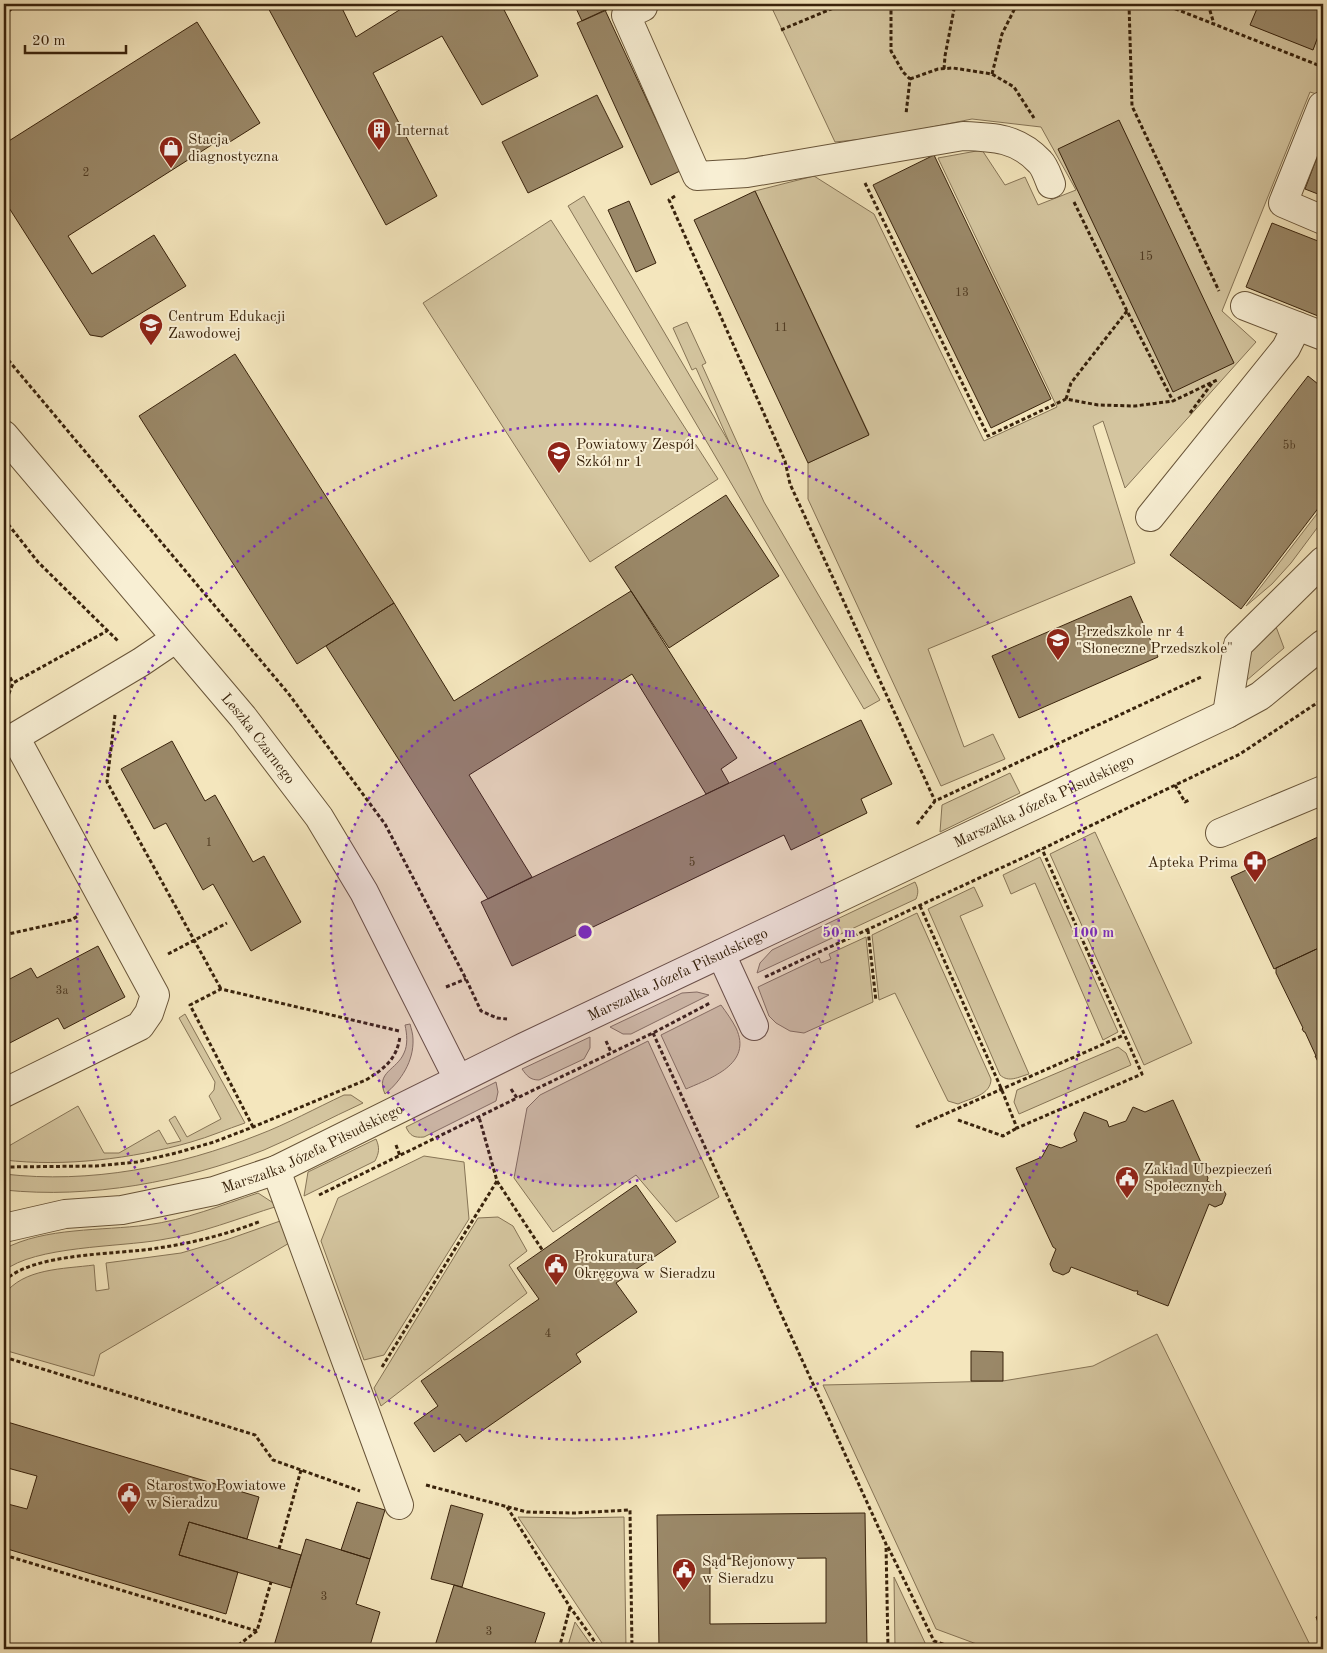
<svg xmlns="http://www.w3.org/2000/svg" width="1327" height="1653" viewBox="0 0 1327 1653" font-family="'Old Standard TT',serif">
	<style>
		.green { fill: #d4c59f; stroke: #867456 }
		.building { fill: #9a8868; stroke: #39230c; fill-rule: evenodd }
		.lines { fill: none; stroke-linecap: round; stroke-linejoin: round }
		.minor-casing { stroke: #685438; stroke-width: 30 }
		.path { stroke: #39230c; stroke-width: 3; stroke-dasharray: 4 2.5; stroke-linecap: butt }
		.minor { stroke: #f8efd4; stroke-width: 28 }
		.ring { fill: none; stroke: #7b2cbf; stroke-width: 2.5; stroke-dasharray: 2.5 5 }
		.labels { text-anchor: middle; stroke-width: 4; stroke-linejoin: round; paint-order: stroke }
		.number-label { font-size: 12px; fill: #513c23 }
		.poi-label { font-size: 15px; fill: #39230c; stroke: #f8efd4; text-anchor: start }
		.street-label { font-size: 15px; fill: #39230c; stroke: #f8efd4 }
		.centre { fill: #7b2cbf; stroke: #f8efd4; stroke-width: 2.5 }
		.ring-label { font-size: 15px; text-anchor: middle; font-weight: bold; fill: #7b2cbf; stroke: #f8efd4; stroke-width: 4; stroke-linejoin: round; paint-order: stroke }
	</style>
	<rect width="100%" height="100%" fill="#f4e6bd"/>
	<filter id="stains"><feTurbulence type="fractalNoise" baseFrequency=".004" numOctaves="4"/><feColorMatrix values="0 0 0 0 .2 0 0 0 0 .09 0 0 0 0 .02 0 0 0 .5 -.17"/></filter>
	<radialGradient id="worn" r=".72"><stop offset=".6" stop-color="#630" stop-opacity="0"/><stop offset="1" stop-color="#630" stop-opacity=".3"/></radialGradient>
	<path class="green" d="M770,4H1259L1251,25L1313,49L1323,23V96L1310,92L1222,311L1256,342L1125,488L1103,421L1093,426L1135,563L928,649L964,747L993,734L1005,759L941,786L808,499V463L869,434L755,191L814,176L874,214L984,441L1057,407L938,158L982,150L1005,185L1025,177L1038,205L1076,190L1041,127L972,119L882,137L835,142Z
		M584,196L730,444L696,368L692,370L673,328L687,322L706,363L702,365L764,502L880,700L864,709L568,206Z
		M551,220L718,479L590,562L423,303Z
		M1323,506V520L1291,563L1272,584L1246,606Z
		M1275,624L1284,648L1246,681C1245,648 1254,646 1275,624Z
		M1010,773L1020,793L940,832L942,805Z
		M1095,832L1192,1043L1144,1065L1050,854Z
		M1040,857L1118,1032L1103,1040L1035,883L1011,894L1003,875Z
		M915,882C918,888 919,892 916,899L757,973L760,963L772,950Z
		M974,887L983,906L960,916L1029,1074C1018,1077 1009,1083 1000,1075L928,909Z
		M917,913L991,1079C991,1095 971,1098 958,1104L948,1101L895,993L879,1000L872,935Z
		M866,937L873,1002L804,1033L790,1031L776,1023L769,1016L758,987L819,958L821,963L831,959L829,954Z
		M697,992L709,995L631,1034H623L610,1027L682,993Z
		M721,1005C726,1012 732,1020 736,1028C753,1064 711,1078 686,1089L661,1035Z
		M185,1014L245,1123C227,1129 209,1137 191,1142C132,1159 64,1167 4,1160V1142L7,1147L78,1106L104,1153H119L159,1130L167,1144L181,1141L169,1120L175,1116L187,1137L221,1119L209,1096L214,1090L215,1082L179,1018Z
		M410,1024C411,1028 413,1034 413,1039C414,1061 401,1081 385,1094C375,1072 397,1070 404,1053C408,1045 407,1034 405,1025Z
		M590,1037V1048L584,1059L539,1080C530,1080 527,1076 522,1069Z
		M648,1041L719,1197L676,1222L636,1175L553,1232L514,1178L527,1108L540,1095Z
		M1118,1047L1126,1053L1131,1065L1019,1114L1014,1102L1017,1090Z
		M496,1082L498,1092L496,1101L424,1137C414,1138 410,1136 406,1127Z
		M344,1095H351L363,1103C330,1118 297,1136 264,1150C182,1182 91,1199 4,1190V1174C90,1184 178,1167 258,1135C287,1124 316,1108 344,1095Z
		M376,1139C380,1148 379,1153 375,1161L304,1196L308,1172Z
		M424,1156L464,1162L469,1219L384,1355L364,1360L321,1241L338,1198Z
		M258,1193L278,1206C239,1218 200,1234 160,1240C120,1247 34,1246 4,1271V1249C45,1227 102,1231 147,1225C185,1220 222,1205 258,1193Z
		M498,1217L513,1226L527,1251L509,1265L527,1293L381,1406L374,1388L478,1218Z
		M283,1220L291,1242L100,1354L94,1376L4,1350V1295C23,1268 64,1269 94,1265L96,1291L109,1289L106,1263L181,1253L229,1239Z
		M1157,1334L1312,1649H986L982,1646L936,1629L823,1385L1003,1381L1093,1366Z
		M518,1517L574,1518L624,1517L626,1649H606Z
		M894,1577L927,1647L932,1649H895Z
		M575,1622L594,1649H567Z"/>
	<path class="building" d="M266,4H340L356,37L409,4H501L538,76L482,105L442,36L373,73L437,196L386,225Z
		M574,4H609L611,8L582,21Z
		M1259,4H1323V23L1313,50L1250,25Z
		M605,10L680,171L651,185L577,23Z
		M197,22L260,123L225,145L221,139L68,236L92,274L154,235L186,286L102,337L90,335L4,200V144Z
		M597,95L623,147L528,193L502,142Z
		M1119,120L1234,363L1173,392L1058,149Z
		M1323,141V196L1305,189Z
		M934,155L1051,399L991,428L873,185Z
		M755,191L869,435L808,463L694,220Z
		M629,201L656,263L636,272L608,210Z
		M1272,223L1323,243V318L1246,287Z
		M235,354L394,603L297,664L139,416Z
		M1308,376L1323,388V502L1241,609L1170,555Z
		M726,495L779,576L669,648L615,567Z
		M631,591L737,758L721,769L729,783L706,794L632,674L469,775L532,877L488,899L326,646L394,603L454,701Z
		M1131,596L1158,657L1019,718L992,656Z
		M861,720L892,784L861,799L867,813L791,850L784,835L512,966L481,902Z
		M172,741L205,801L215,795L253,862L264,856L301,922L251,951L213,884L203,890L166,823L154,829L121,769Z
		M1318,837L1323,848V946L1274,969L1231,877Z
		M98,946L125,997L64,1029L58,1018L4,1046V982L31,968L37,978Z
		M1323,946V1071L1315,1056H1316L1305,1032H1304L1302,1029L1303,1028L1276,973V968Z
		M1173,1100L1208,1178L1207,1181L1221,1187L1226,1194L1222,1204L1215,1207L1209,1204L1168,1306L1137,1294L1138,1291H1134L1071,1267L1069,1272L1063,1275L1053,1271L1050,1264L1056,1249L1053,1247L1016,1168L1042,1157L1049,1144L1061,1148L1077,1141L1074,1134L1084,1112L1107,1121L1109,1127L1126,1121L1133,1107L1145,1112Z
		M636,1185L676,1242L616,1283L637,1312L576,1354L581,1362L466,1442L460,1434L434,1452L414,1423L438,1406L421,1381L539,1299L517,1268Z
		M971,1351L1003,1352V1381H971Z
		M4,1421L259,1497L247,1539L189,1522L179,1555L238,1572L226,1614L4,1548V1503L27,1509L37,1476L4,1467Z
		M357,1502L385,1510L370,1559L341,1550Z
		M451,1505L483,1514L462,1587L431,1579Z
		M865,1513L867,1649H659L657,1515ZM826,1558V1623L710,1624V1559Z
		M189,1522L301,1555L291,1588L179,1555Z
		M306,1539L370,1559L356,1604L380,1612L369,1649H273Z
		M454,1585L545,1613L533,1649H434Z
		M1323,1614V1636L1316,1617Z"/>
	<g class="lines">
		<g class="minor-casing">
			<g id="minor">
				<path d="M642,4L643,7L626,15L697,176L747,173L963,136C994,137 1018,138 1040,162C1045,167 1048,177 1051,184"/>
				<path d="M1322,106L1283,203L1323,220"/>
				<path d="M1245,306L1323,336"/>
				<path id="s1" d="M4,435L243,717L319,817L364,892L458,1079"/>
				<path d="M1150,517L1286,348L1297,326"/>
				<path d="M1227,714L1238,645L1323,561"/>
				<path d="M1220,833L1323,790"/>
				<path d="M721,954L754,1026"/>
				<path d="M4,1093L140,1026L149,1013L155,995L15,737L141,662L175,639"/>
				<path d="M276,1170L399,1505"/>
				<path id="s2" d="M4,1228L65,1214L122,1210L214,1191L276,1170L524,1047L1227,714L1260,696L1323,644"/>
			</g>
		</g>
		<path class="path" d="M891,4V51L903,72L910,79L906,114
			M1129,4L1132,106L1219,291
			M1163,4L1323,67
			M1208,4L1214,24
			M4,15L17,4
			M781,30L843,4
			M1323,42L1321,49L1323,65
			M944,69L945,56L955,4
			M992,74L1002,34L1017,4
			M910,79L938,69L953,68L992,74L1014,87L1034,118
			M865,183L988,436L1066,399L1098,405L1135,406L1173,401L1219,379
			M675,196L669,200L785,461L790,484L935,801
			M1074,202L1127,311L1173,401
			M4,355L288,693L385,824L466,979L481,1011L497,1018L507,1019
			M1066,399L1071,383L1127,311
			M1190,413L1213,382
			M4,519L38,562L118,641
			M4,666L13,683
			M4,706L13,683L107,631
			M115,715L107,782L221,989
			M1175,785L1185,802L1189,800
			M917,824L935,801L1201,677
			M920,906L1001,1088L1017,1128L1142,1074L1042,849
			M868,930L876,1001
			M4,935L71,920L78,916
			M168,954L227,923
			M765,977L1042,849L1240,754L1323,699
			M446,987L466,979
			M653,1033L886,1544L888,1649
			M606,1041L611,1052
			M511,1089L517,1098L653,1033L710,1003
			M958,1120L1003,1136L1017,1128
			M253,1127L190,1005L221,989L399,1031
			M916,1127L1124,1035
			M396,1145L400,1156
			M4,1167L96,1166L137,1162L176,1153L214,1142L253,1127L366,1080C385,1068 397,1059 400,1036
			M497,1181L543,1251
			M319,1195L517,1098
			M4,1281C35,1252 116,1255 158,1248C193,1243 228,1234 261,1221
			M4,1357L255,1435L273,1460L360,1491
			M382,1367L497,1181L479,1117
			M426,1485L527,1512L574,1513L630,1510L632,1649
			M507,1507L570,1607L600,1649
			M888,1547L934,1641L949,1646V1649
			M279,1549L301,1470
			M4,1555L257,1631
			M233,1649L257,1631L271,1582
			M559,1649L570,1607"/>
		<use href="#minor" class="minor"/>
	</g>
	<circle cx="585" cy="932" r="254" fill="#7b2cbf" fill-opacity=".12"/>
	<g class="ring">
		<circle cx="585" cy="932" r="254"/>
		<circle cx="585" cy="932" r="508"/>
	</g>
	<defs>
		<g id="building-pin" transform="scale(1.25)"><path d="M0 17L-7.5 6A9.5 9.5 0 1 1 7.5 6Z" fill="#8f2418" stroke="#f8efd4"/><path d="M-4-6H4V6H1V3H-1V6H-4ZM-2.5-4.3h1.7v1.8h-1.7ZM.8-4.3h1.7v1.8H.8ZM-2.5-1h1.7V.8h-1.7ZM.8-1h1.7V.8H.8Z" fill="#fff"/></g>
		<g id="shop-pin" transform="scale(1.25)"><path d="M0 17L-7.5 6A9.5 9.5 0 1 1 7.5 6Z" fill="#8f2418" stroke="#f8efd4"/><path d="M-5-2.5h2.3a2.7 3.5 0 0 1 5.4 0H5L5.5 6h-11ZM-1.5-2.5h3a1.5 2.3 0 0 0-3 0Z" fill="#fff"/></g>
		<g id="school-pin" transform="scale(1.25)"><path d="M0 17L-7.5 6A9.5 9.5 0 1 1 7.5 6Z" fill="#8f2418" stroke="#f8efd4"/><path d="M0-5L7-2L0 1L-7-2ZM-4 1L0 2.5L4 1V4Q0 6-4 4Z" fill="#fff"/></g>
		<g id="pharmacy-pin" transform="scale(1.25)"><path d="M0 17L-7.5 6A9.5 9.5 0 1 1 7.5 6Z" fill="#8f2418" stroke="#f8efd4"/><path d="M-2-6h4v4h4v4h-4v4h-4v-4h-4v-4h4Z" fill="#fff"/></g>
		<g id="civic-pin" transform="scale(1.25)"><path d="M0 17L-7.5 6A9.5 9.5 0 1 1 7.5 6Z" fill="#8f2418" stroke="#f8efd4"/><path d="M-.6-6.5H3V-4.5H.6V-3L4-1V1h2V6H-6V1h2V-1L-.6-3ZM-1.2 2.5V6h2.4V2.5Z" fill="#fff"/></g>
	</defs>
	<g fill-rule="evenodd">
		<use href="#building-pin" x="379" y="130"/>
		<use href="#shop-pin" x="171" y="148"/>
		<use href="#school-pin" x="151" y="325"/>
		<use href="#school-pin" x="559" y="453"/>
		<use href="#school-pin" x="1058" y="640"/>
		<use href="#pharmacy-pin" x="1255" y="862"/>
		<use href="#civic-pin" x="1127" y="1178"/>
		<use href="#civic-pin" x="556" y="1265"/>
		<use href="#civic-pin" x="129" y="1494"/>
		<use href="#civic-pin" x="684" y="1570"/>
	</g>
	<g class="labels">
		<g class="number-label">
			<text x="86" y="176">2</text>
			<text x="1146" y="260">15</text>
			<text x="962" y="296">13</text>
			<text x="781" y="331">11</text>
			<text x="1289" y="449">5b</text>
			<text x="209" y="846">1</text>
			<text x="692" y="866">5</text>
			<text x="62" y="994">3a</text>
			<text x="548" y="1337">4</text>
			<text x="324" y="1600">3</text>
			<text x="489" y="1635">3</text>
		</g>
		<g class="poi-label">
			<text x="396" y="135">Internat</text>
			<text x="188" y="144">Stacja<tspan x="188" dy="17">diagnostyczna</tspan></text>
			<text x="168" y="321">Centrum Edukacji<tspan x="168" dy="17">Zawodowej</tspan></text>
			<text x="576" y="449">Powiatowy Zespół<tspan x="576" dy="17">Szkół nr 1</tspan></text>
			<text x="1076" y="636">Przedszkole nr 4<tspan x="1076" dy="17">"Słoneczne Przedszkole"</tspan></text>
			<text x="1238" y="867" text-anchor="end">Apteka Prima</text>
			<text x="1144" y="1174">Zakład Ubezpieczeń<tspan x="1144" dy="17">Społecznych</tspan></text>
			<text x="574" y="1261">Prokuratura<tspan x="574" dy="17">Okręgowa w Sieradzu</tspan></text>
			<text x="146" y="1490">Starostwo Powiatowe<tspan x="146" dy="17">w Sieradzu</tspan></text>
			<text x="702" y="1566">Sąd Rejonowy<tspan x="702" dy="17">w Sieradzu</tspan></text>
		</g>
		<g class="street-label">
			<text dy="5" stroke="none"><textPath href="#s1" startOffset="396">Leszka Czarnego</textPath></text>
			<text dy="5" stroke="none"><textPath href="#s2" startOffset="1131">Marszałka Józefa Piłsudskiego</textPath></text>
			<text dy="5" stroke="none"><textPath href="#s2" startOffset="726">Marszałka Józefa Piłsudskiego</textPath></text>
			<text dy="5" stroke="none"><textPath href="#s2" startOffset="321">Marszałka Józefa Piłsudskiego</textPath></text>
		</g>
	</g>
	<circle cx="585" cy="932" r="8" class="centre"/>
	<g class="ring-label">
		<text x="839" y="937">50 m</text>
		<text x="1093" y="937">100 m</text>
	</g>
	<rect width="1327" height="1653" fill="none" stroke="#f4e6bd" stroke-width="20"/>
	<rect x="5" y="5" width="1317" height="1643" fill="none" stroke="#39230c" stroke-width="2.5"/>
	<rect x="10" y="10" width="1307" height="1633" fill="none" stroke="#39230c"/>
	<path d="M25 45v8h101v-8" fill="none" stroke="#39230c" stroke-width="2.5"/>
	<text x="32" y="45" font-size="15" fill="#39230c" stroke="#f8efd4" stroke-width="4" paint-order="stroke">20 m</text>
	<rect width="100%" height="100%" filter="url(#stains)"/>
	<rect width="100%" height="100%" fill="url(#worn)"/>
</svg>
